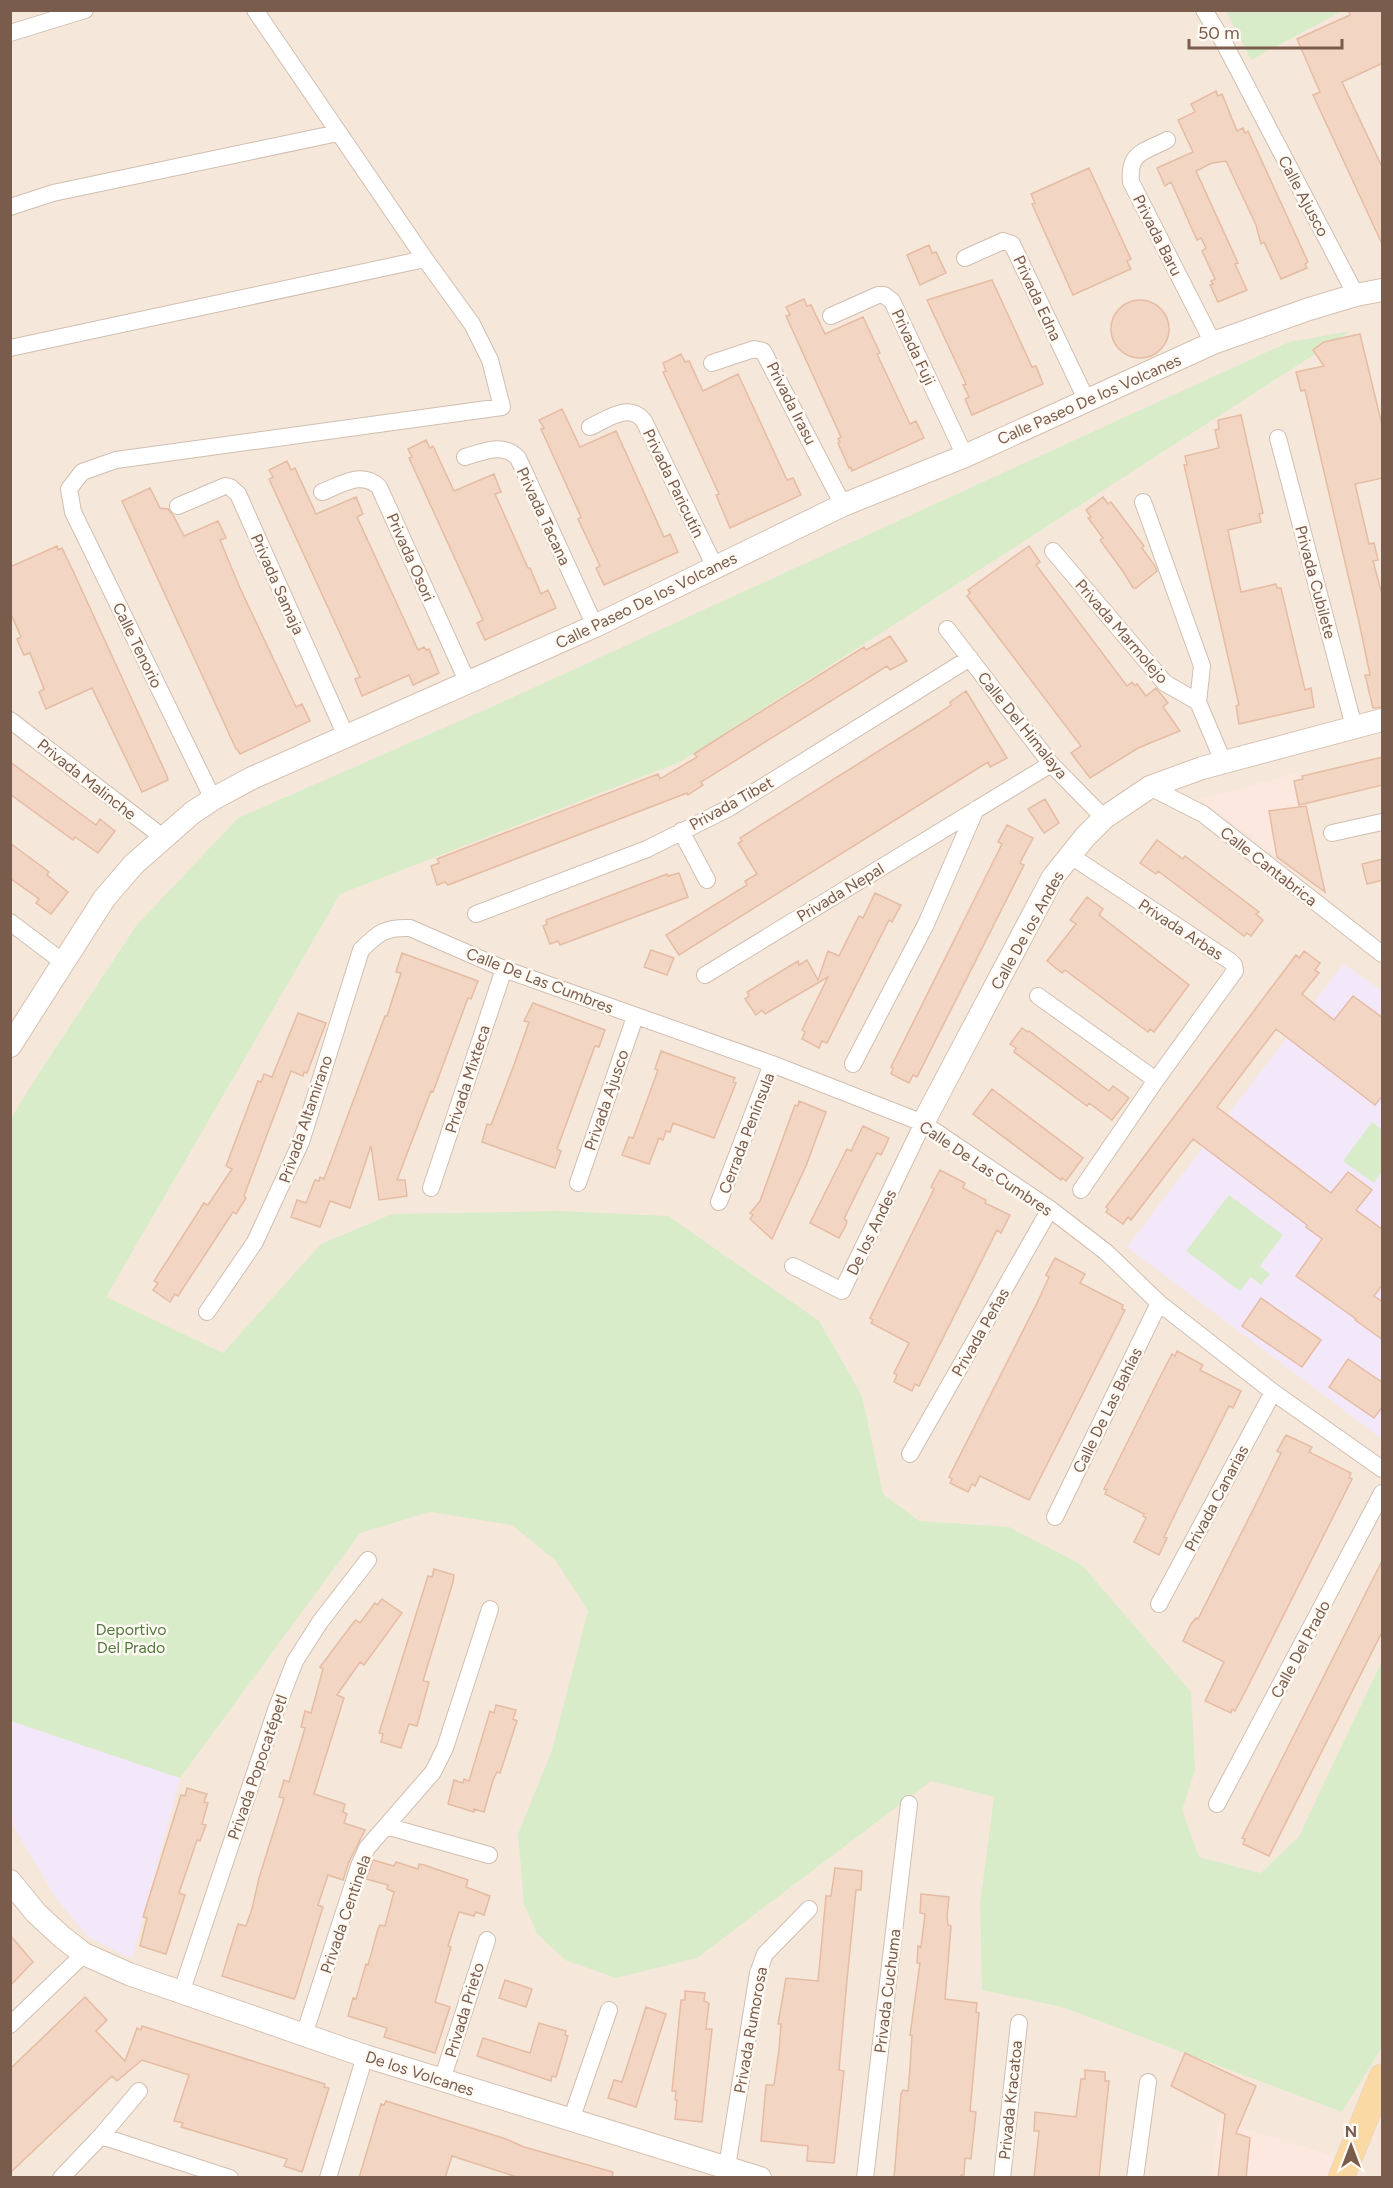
<svg xmlns="http://www.w3.org/2000/svg" width="1393" height="2188" viewBox="0 0 1393 2188" font-family="Figtree,sans-serif">
	<style>
		.residential { fill: #f5e8da }
		.commercial { fill: #fde8e0 }
		.education { fill: #f3e8fa }
		.green { fill: #d8ecc9 }
		.building { fill: #f3d5c3; stroke: #e6bba3; stroke-width: 1.5 }
		.lines { fill: none; stroke-linecap: round; stroke-linejoin: round }
		.street-casing { stroke: #d1beb0; stroke-width: 18 }
		.secondary-casing { stroke: #d6c0b0; stroke-width: 24 }
		.primary-casing { stroke: #dad1cd; stroke-width: 27 }
		.street { stroke: #fff; stroke-width: 16 }
		.secondary { stroke: #fff; stroke-width: 22 }
		.primary { stroke: #fbd9a5; stroke-width: 26 }
		.labels { text-anchor: middle; stroke-width: 5; stroke-linejoin: round; paint-order: stroke }
		.street-label { font-size: 16px; fill: #7a5c4d; stroke: #fffaf3 }
		.park-label { font-size: 16px; fill: #537a41; stroke: #fffaf3 }
	</style>
	<rect width="100%" height="100%" fill="#fdf6ec"/>
	<path class="residential" d="M11,11H1382V2177H11Z"/>
	<path class="commercial" d="M1298,773L1306,806L1325,892L1200,799Z
		M1218,2120L1335,2157L1327,2177L1212,2178Z"/>
	<path class="education" d="M1343,964L1382,991V1439L1127,1247Z
		M10,1721L180,1778L132,1959L88,1937L56,1898L15,1829L10,1815Z"/>
	<path class="green" d="M1226,11H1342L1251,60Z
		M1351,331L680,762L340,894L106,1297L223,1353L321,1244L392,1214L560,1211L668,1216L819,1321L862,1396L883,1494L919,1521L1009,1527L1082,1565L1191,1692L1195,1770L1182,1810L1199,1857L1261,1873L1299,1836L1382,1661V2047L1342,2112L1062,2007L982,1990L980,1904L994,1797L931,1781L697,1958L616,1978L565,1960L537,1933L524,1904L518,1834L552,1750L588,1611L556,1561L512,1525L430,1512L360,1533L180,1778L11,1721L10,1120L37,1076L136,926L238,818L496,705L1289,342Z
		M1372,1122L1382,1130V1171L1374,1183L1343,1161Z
		M1229,1195L1283,1235L1260,1266L1270,1274L1261,1285L1251,1277L1240,1291L1186,1251Z"/>
	<path class="building" d="M1348,10H1383V63L1342,82L1383,169V246L1313,95L1320,92L1297,39L1350,15Z
		M1216,91L1218,96L1222,94L1237,131L1243,128L1245,133L1248,131L1308,262L1305,264L1307,268L1281,279L1264,242L1261,244L1256,225L1226,161L1212,163L1196,171L1238,263L1235,264L1247,290L1218,302L1210,285L1213,284L1211,281L1215,279L1202,251L1206,248L1201,238L1197,240L1171,182L1165,186L1157,168L1193,152L1178,120L1195,112L1191,104Z
		M1089,168L1131,259L1127,261L1131,269L1073,295L1032,204L1035,203L1031,194Z
		M929,245L932,253L936,252L946,273L920,285L907,255Z
		M992,280L1032,367L1036,366L1043,384L972,415L965,399L969,397L963,385L966,384L927,300Z
		M804,299L807,306L811,305L825,334L863,317L880,353L877,354L910,424L916,421L924,438L852,471L851,467L849,468L838,443L840,442L838,439L841,437L786,316L790,315L786,307Z
		M1111 329a29 29 0 1 1 58 0a29 29 0 1 1-58 0Z
		M1360,334L1383,429V478L1355,484L1369,544L1374,543L1378,560L1373,561L1383,598V707L1373,708L1365,675H1370L1359,622L1305,390L1301,391L1296,372L1324,366L1313,350L1324,342Z
		M681,354L685,362L689,361L703,391L738,374L787,480L793,478L801,495L730,528L716,495L719,494L663,372L666,371L663,363Z
		M562,409L580,447L616,431L664,537L670,534L678,552L604,585L596,568L600,566L578,519L581,517L541,429L544,428L539,420Z
		M1241,415L1263,513L1259,514L1261,522L1228,530L1241,592L1276,584L1277,588H1281L1305,690L1311,688L1314,707L1239,724L1236,706L1239,705L1184,465H1187L1185,456L1219,448L1215,430L1219,429L1218,420Z
		M426,440L430,448L433,446L454,491L494,474L501,492L495,494L528,568H530L541,594L548,590L556,608L485,640L477,623L483,620L409,458L412,457L408,449Z
		M287,461L291,470L295,468L316,514L356,497L363,514L357,517L403,617L418,650L424,647L426,650L429,649L439,673L413,685L409,675L362,696L355,679L360,677L269,479L273,477L269,470Z
		M150,488L160,508L168,509L173,515L184,536L218,521L226,538L220,540L240,588L296,707L302,704L310,721L240,754L237,749H236L122,501Z
		M1103,497L1108,504L1111,502L1144,546L1142,548L1155,566L1157,571L1136,588H1133L1124,573L1100,540L1103,538L1088,518L1091,517L1086,510Z
		M57,546L58,550L62,548L74,573L167,776L168,780L142,792L92,688L46,709L39,692L44,689L30,653L24,655L18,642L17,639L21,637L10,612V567Z
		M1029,546L1040,562L1036,565L1127,686L1132,682L1135,686L1137,684L1146,696L1156,688L1168,703L1163,707L1180,731L1138,748L1090,778L1071,753L1081,746L967,596L970,593L968,590Z
		M890,636L907,661L890,670L887,666L701,782L703,785L688,795L687,793L448,885L445,882L437,885L431,866L439,863L437,859L658,774L660,779L697,757L694,754L722,736L864,647L866,650Z
		M966,691L1007,758L990,767L988,762L679,955L666,935L747,885L745,881L757,874L738,843L742,841L740,838L936,715L951,705L950,702Z
		M1383,757V785L1299,805L1294,781L1303,779L1302,776Z
		M10,762L96,825L100,819L115,831L98,853L75,837L73,840L10,794Z
		M1045,799L1059,823L1044,833L1028,809Z
		M1306,806L1325,892L1277,857L1269,811Z
		M1007,825L1033,838L1020,863L1024,865L917,1077L913,1075L909,1083L891,1074L893,1069L891,1067L994,860L1002,844L998,842Z
		M1157,840L1183,859L1185,856L1259,912L1256,914L1263,920L1251,936L1247,933L1244,936L1158,871L1156,874L1140,863Z
		M10,843L49,872L47,875L68,892L51,914L36,903L39,899L10,878Z
		M1383,859V880L1367,884L1362,864Z
		M679,873L688,897L560,945L558,941L550,944L543,926L547,924L546,920L667,874L668,876Z
		M875,893L901,905L892,922L889,920L827,1043L822,1041L819,1048L802,1039L805,1032L802,1030L828,977L765,1014L762,1010L756,1015L745,999L749,996L747,992L798,961L799,965L807,960L818,980L828,951L839,956L859,916L863,918Z
		M1087,897L1103,909L1099,915L1189,985L1154,1032L1150,1029L1148,1032L1065,970L1062,973L1047,961L1076,924L1070,920Z
		M651,950L674,958L667,975L644,967Z
		M1304,951L1320,963L1315,970L1319,973L1302,994L1334,1020L1353,996L1383,1018V1095L1375,1105L1276,1029L1217,1107L1331,1193L1348,1172L1372,1190L1356,1210L1383,1230V1284L1374,1296L1383,1302V1340L1355,1320L1356,1319L1296,1276L1322,1239L1306,1227L1307,1225L1193,1139L1131,1220L1128,1217L1123,1224L1106,1212L1108,1209L1106,1207L1296,955L1299,958Z
		M402,953L478,981L471,999L468,998L433,1092L431,1091L397,1180H405L407,1196L379,1200L371,1146L350,1208L330,1201L320,1227L291,1217L297,1200L306,1203L315,1180L319,1181L320,1177L324,1179L385,1016H387L401,973L396,972Z
		M533,1003L605,1030L599,1047L595,1046L557,1149L561,1151L555,1168L482,1142L487,1124L491,1125L514,1065L529,1022L524,1021Z
		M298,1013L326,1023L307,1073L304,1072L303,1076L291,1071L244,1196L246,1198L236,1214L233,1212L178,1296L175,1294L170,1302L153,1290L158,1283L154,1281L204,1203L208,1205L232,1169L226,1166L258,1081L261,1082L264,1074L272,1077Z
		M1022,1028L1028,1032L1029,1031L1109,1091L1113,1086L1129,1098L1112,1120L1089,1103L1087,1106L1014,1052L1016,1048L1010,1044Z
		M661,1051L735,1078L733,1082L736,1083L714,1138L673,1123L670,1132L666,1131L663,1140L659,1138L649,1164L622,1155L629,1137L633,1138L646,1103L658,1070L655,1069Z
		M992,1089L1083,1158L1066,1181L1062,1178L1061,1180L973,1114Z
		M799,1101L826,1112L806,1166L772,1239L750,1219L753,1215L750,1213L760,1201L795,1105L798,1106Z
		M863,1126L889,1138L881,1155L877,1153L864,1178L844,1219L847,1221L846,1225L839,1238L810,1223L847,1149L851,1151Z
		M940,1170L965,1183L963,1188L986,1200L985,1203L1010,1215L1001,1233L997,1230L919,1386L915,1384L912,1391L894,1382L897,1375L894,1373L909,1343L871,1323L873,1320L870,1318L934,1189L931,1187Z
		M1055,1258L1085,1274L1080,1283L1123,1305L1122,1309L1125,1310L1029,1500L980,1476L975,1486L972,1484L968,1492L950,1483L952,1479L949,1477L1037,1303L1049,1277L1046,1275Z
		M1261,1298L1321,1340L1302,1367L1242,1326Z
		M1177,1351L1203,1365L1200,1370L1241,1391L1233,1408L1229,1406L1178,1508L1164,1537L1167,1538L1159,1555L1134,1542L1146,1518L1143,1516L1144,1514L1105,1494L1107,1490L1104,1489L1160,1377L1172,1354L1175,1356Z
		M1348,1359L1383,1383V1406L1374,1418L1329,1387Z
		M1286,1435L1312,1447L1309,1452L1351,1473L1349,1478L1352,1479L1244,1694L1235,1711L1232,1709L1231,1713L1205,1701L1224,1662L1183,1641L1191,1624L1196,1618L1198,1619L1258,1500L1281,1453L1277,1451Z
		M1383,1559V1630L1269,1856L1243,1844L1245,1839L1242,1838Z
		M434,1569L454,1575L453,1582L423,1681L429,1682L417,1726L409,1724L401,1748L381,1742L383,1734L379,1733L428,1576L432,1577Z
		M382,1599L402,1613L364,1665L360,1662L337,1695L344,1698L314,1794L345,1804L343,1812L347,1814L344,1823L365,1830L349,1862L343,1880L328,1875L318,1905L323,1907L296,1995L294,1999L222,1976L238,1924L246,1926L252,1909L259,1878L284,1798L279,1797L284,1780L289,1782L305,1728L301,1727L305,1711L311,1713L323,1669L320,1667L353,1623L356,1620L360,1623L375,1603L377,1605Z
		M496,1705L516,1710L513,1719L517,1721L500,1773L497,1772L493,1780L484,1812L474,1809V1812L448,1804L454,1780L463,1783L464,1779L469,1781L490,1711L494,1713Z
		M187,1788L207,1794L204,1802L208,1803L202,1824L206,1825L200,1841L197,1840L179,1893L185,1895L166,1954L140,1946L147,1918L143,1917L181,1795L185,1796Z
		M373,1860L394,1866L396,1862L418,1869L419,1864L424,1865L468,1880L466,1887L490,1896L484,1915L476,1912L474,1916L459,1912L448,1946L451,1947L435,2002L450,2007L435,2053L384,2037L387,2028L348,2016L353,1998L356,1999L366,1964L368,1965L378,1929L380,1925L385,1926L394,1892L387,1889L388,1885L366,1879Z
		M835,1868L862,1871L861,1890H856L847,1980L839,2070L844,2071L834,2163L807,2161L808,2146L761,2141L766,2085H774L779,2050L781,2024H778L786,1978L818,1981L826,1896H831Z
		M921,1894L949,1897L947,1917L948,1925L951,1926L945,1999L977,2003L976,2012L979,2013L970,2111L976,2112L971,2159L965,2158L964,2175H961V2178H894L901,2094L903,2090L908,2091L910,2068L912,2035H910L920,1963H917L918,1946L921,1947L925,1914L920,1913Z
		M10,1935L33,1962L10,1986Z
		M505,1980L532,1989L526,2007L499,1998Z
		M685,1991L705,1993L704,2001L709,2003L706,2029H712L702,2122L675,2119L677,2100H675L676,2091H672L681,2000H685Z
		M85,1997L107,2020L96,2031L125,2061L137,2028L141,2030L142,2026L325,2084L324,2087L329,2088L302,2172L284,2166L287,2159L181,2127L183,2123L174,2121L189,2075L142,2060L117,2081L112,2076L10,2173V2069Z
		M646,2007L666,2014L636,2107L608,2098L614,2080L622,2082Z
		M539,2023L566,2031L565,2035L568,2036L556,2077L552,2076L551,2081L477,2056L483,2038L530,2053Z
		M1185,2053L1256,2086L1236,2133L1250,2138L1246,2178H1218L1225,2114L1171,2086Z
		M1085,2070L1105,2072V2081H1109L1099,2178H1034L1039,2131H1034L1035,2112L1076,2117L1081,2079H1085Z
		M386,2101L506,2139L524,2147L613,2172L612,2178H520L452,2156L445,2178H359L381,2104L384,2105Z"/>
	<g class="lines">
		<g class="street-casing">
			<path id="street" d="M1204,10L1223,41L1356,295
				M10,33L85,10
				M1167,140C1144,152 1128,152 1131,182L1213,343
				M10,207L53,193L338,133
				M965,258L1003,241L1012,244L1086,399
				M831,316L878,295H884L892,301L965,456
				M10,348L425,259
				M712,363L754,349L763,351L843,505
				M590,427C608,419 629,402 644,421L715,567
				M1278,438L1354,727
				M465,457C483,452 503,442 518,458L595,626
				M322,492C341,485 362,470 379,487L468,683
				M1143,502L1202,666L1198,702L1223,761
				M178,506L225,486L230,487L238,494L346,736
				M1053,551L1165,683L1198,702
				M947,629L1051,764L1104,818
				M10,720L164,838
				M1150,787L1203,814L1382,954
				M213,799L73,512L69,489L82,472L116,460L502,407L490,360L472,324L425,259L255,10
				M681,831L707,880
				M1332,833L1382,822
				M1071,856L1230,961L1234,965L1235,971L1156,1080L1081,1190
				M476,914L647,849L729,808L970,658
				M10,922L63,962
				M705,975L1051,764
				M1038,996L1156,1080
				M853,1064L926,924L976,809
				M578,1183L635,1017
				M431,1188L504,969
				M719,1202L772,1064
				M793,1266L842,1291L923,1123
				M207,1312L255,1242L301,1142L361,950C378,933 385,927 410,928L504,969L772,1064L923,1123L1050,1209L1106,1252L1159,1303L1273,1392L1382,1469
				M910,1454L1050,1209
				M1055,1517L1159,1303
				M1159,1604L1273,1392
				M1217,1804L1382,1493
				M386,1826L489,1855
				M181,1993L276,1710L295,1661L320,1622L368,1560
				M10,2025L84,1954
				M304,2035L359,1866L367,1848L433,1772L445,1748L490,1609
				M442,2080L487,1940
				M571,2120L609,2010
				M101,2136L230,2178
				M727,2167L758,1973L765,1954L809,1909
				M61,2178L101,2136L139,2091
				M328,2178L365,2056
				M865,2178L909,1804
				M1002,2178L1019,2023
				M1135,2178L1148,2082"/>
		</g>
		<g class="secondary-casing">
			<path id="secondary" d="M10,1046L104,899L133,865L192,813L213,799L252,778L595,626L843,505L965,456L1213,343L1309,309L1356,295L1382,290
				M923,1123L1053,877L1085,837L1104,818L1150,787L1202,768L1382,720
				M10,1881L36,1913L62,1937L84,1954L129,1974L365,2056L760,2178"/>
		</g>
		<g class="primary-casing">
			<path id="primary" d="M1341,2178L1382,2077"/>
		</g>
		<use href="#street" class="street"/>
		<use href="#secondary" class="secondary"/>
		<use href="#primary" class="primary"/>
	</g>
	<g class="labels">
		<g class="street-label">
			<text transform="translate(1304 196) rotate(62)" y="6">Calle Ajusco</text>
			<text transform="translate(1158 235) rotate(63)" y="6">Privada Baru</text>
			<text transform="translate(1038 298) rotate(65)" y="6">Privada Edna</text>
			<text transform="translate(914 347) rotate(65)" y="6">Privada Fuji</text>
			<text transform="translate(1089 399) rotate(-24)" y="6">Calle Paseo De los Volcanes</text>
			<text transform="translate(792 403) rotate(63)" y="6">Privada Irasu</text>
			<text transform="translate(674 483) rotate(64)" y="6">Privada Paricutín</text>
			<text transform="translate(544 516) rotate(65)" y="6">Privada Tacana</text>
			<text transform="translate(411 557) rotate(66)" y="6">Privada Osori</text>
			<text transform="translate(1316 582) rotate(75)" y="6">Privada Cubilete</text>
			<text transform="translate(278 584) rotate(66)" y="6">Privada Samaja</text>
			<text transform="translate(646 600) rotate(-26)" y="6">Calle Paseo De los Volcanes</text>
			<text transform="translate(1122 631) rotate(49)" y="6">Privada Marmolejo</text>
			<text transform="translate(138 645) rotate(64)" y="6">Calle Tenorio</text>
			<text transform="translate(1023 725) rotate(51)" y="6">Calle Del Himalaya</text>
			<text transform="translate(87 779) rotate(38)" y="6">Privada Malinche</text>
			<text transform="translate(731 803) rotate(-29)" y="6">Privada Tibet</text>
			<text transform="translate(1269 866) rotate(38)" y="6">Calle Cantabrica</text>
			<text transform="translate(840 892) rotate(-31)" y="6">Privada Nepal</text>
			<text transform="translate(1181 929) rotate(33)" y="6">Privada Arbas</text>
			<text transform="translate(1027 930) rotate(-61)" y="6">Calle De los Andes</text>
			<text transform="translate(540 980) rotate(21)" y="6">Calle De Las Cumbres</text>
			<text transform="translate(467 1079) rotate(-72)" y="6">Privada Mixteca</text>
			<text transform="translate(606 1100) rotate(-71)" y="6">Privada Ajusco</text>
			<text transform="translate(305 1119) rotate(-71)" y="6">Privada Altamirano</text>
			<text transform="translate(746 1133) rotate(-69)" y="6">Cerrada Península</text>
			<text transform="translate(986 1168) rotate(34)" y="6">Calle De Las Cumbres</text>
			<text transform="translate(871 1232) rotate(-64)" y="6">De los Andes</text>
			<text transform="translate(980 1332) rotate(-60)" y="6">Privada Peñas</text>
			<text transform="translate(1107 1410) rotate(-64)" y="6">Calle De Las Bahías</text>
			<text transform="translate(1216 1498) rotate(-62)" y="6">Privada Canarias</text>
			<text transform="translate(1300 1649) rotate(-62)" y="6">Calle Del Prado</text>
			<text transform="translate(257 1767) rotate(-71)" y="6">Privada Popocatépetl</text>
			<text transform="translate(345 1914) rotate(-71)" y="6">Privada Centinela</text>
			<text transform="translate(887 1991) rotate(-83)" y="6">Privada Cuchuma</text>
			<text transform="translate(464 2010) rotate(-73)" y="6">Privada Prieto</text>
			<text transform="translate(750 2030) rotate(-80)" y="6">Privada Rumorosa</text>
			<text transform="translate(420 2073) rotate(18)" y="6">De los Volcanes</text>
			<text transform="translate(1010 2100) rotate(-84)" y="6">Privada Kracatoa</text>
		</g>
		<g class="park-label">
			<text x="131" y="1635">Deportivo<tspan x="131" dy="18">Del Prado</tspan></text>
		</g>
	</g>
	<rect width="1393" height="2188" fill="none" stroke="#7a5c4d" stroke-width="24"/>
	<g transform="translate(1351 2146)" stroke="#fffaf3" stroke-width="4.5" paint-order="stroke">
	<path d="M0-4.5L10 22L0 15L-10 22Z" fill="#7a5c4d"/>
	<text y="-9" font-size="16" font-weight="bold" text-anchor="middle" fill="#7a5c4d">N</text>
	</g>
	<path d="M1189 39v9h153v-9" fill="none" stroke="#7a5c4d" stroke-width="3"/>
	<text x="1198" y="39" font-size="18" fill="#7a5c4d" stroke="#fffaf3" stroke-width="4.5" paint-order="stroke">50 m</text>
</svg>
